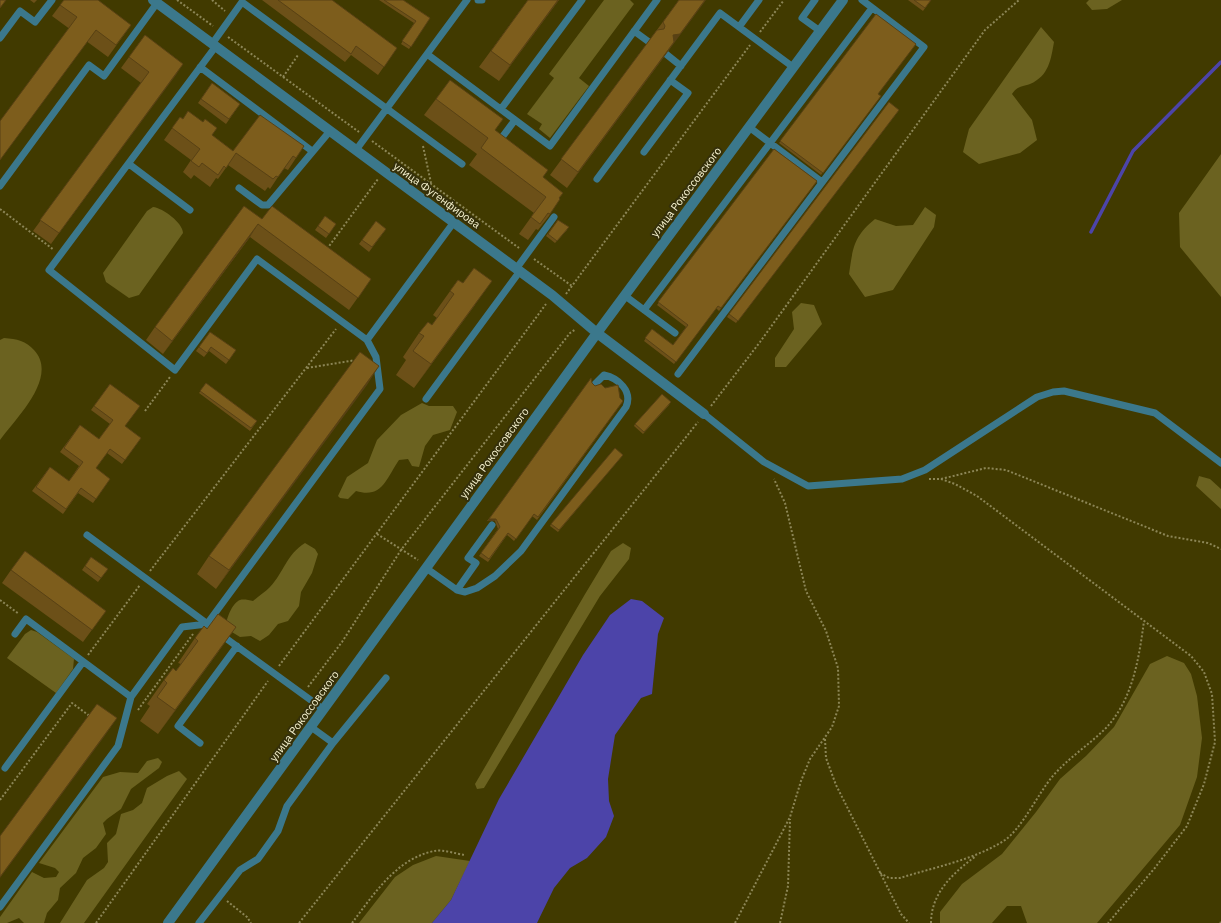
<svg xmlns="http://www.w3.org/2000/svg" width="1221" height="923" viewBox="0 0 1221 923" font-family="'IBM Plex Sans',sans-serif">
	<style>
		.green { fill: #6b6220 }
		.water { fill: #4c44a9 }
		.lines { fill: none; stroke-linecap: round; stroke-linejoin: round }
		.stream { stroke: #4c44a9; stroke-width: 3.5 }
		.path { stroke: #8c8656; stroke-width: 2; stroke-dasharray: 2 2; stroke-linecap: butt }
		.lane { stroke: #3b788c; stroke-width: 7 }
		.street { stroke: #3b788c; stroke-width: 10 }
		.wall { fill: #6c5018 }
		.shaded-wall { fill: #584114 }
		.building { fill: #7d5d1c; stroke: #584114 }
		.labels { text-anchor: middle; stroke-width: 4; stroke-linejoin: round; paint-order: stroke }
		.street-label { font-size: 11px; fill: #f8f4d1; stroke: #35300b }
	</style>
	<rect width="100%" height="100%" fill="#413a00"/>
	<path class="green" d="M604,0H630L634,4L579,78L589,86L550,138L539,129L542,124L527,114L554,78L549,74Z
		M1089,0H1122L1107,9L1092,10L1086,3Z
		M1041,27L1054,42C1051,59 1049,76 1030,84C1022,87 1017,86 1012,94L1032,120L1037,140L1020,153L979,164L963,152L969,129Z
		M1221,154V297L1180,247L1179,213Z
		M153,207C163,208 183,223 183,233L139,295L129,298L106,282L103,273L147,211Z
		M925,207L936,215L934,227L893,290L865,297L849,274C853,248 853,237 875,219L896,226L913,225Z
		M801,303L814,305L822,324L786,367H775V358L794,329L792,312Z
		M4,338C17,339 26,341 34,350C59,377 16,418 0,440V340Z
		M422,403L429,406H453L457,412L450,430L433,435L425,446L419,467L412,466L408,459L399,460C386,479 382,499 356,491L348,499L340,498L338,496L347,477L368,463L377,440L401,415Z
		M1199,476L1210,479L1221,489V509L1196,486Z
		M305,543L315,549L318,554L312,573L301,592L299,606L288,621L278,624L269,635L260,641L251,636L240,637L227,629C224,622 232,603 240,600C243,599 249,600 253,601C259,596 265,592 270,587C284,572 286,555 305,543Z
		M623,543L631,548L629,559L600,596L484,788L477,789L475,784C521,706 564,628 611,551Z
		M31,630L37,632L74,659L73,669L56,693L7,658L25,634Z
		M1167,656L1184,663L1191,674L1197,696L1202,738L1197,777L1180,825L1097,923H1027L1021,906H1007L992,923H940V912L962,884L1002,854L1036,812L1060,779L1086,756L1114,727L1150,664Z
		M158,758L162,762L159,768L131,789L121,809L107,819L103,823L106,834L96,848L83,858L76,873L60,888L58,900L47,913L44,923H24L19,918L7,923H0V917L32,872L44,878L56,877L59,872L55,868L39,863L103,777L120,772L138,773L147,761Z
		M179,771L187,779L84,923H60L87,880L104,868L108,862L107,843L116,834L121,814L133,810L142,803L147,788L167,776Z
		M436,856L470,861L451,900L432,923H359L395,877L413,865Z"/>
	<path class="water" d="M631,599L642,601L664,618L658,634L652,694L641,698L615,735L608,779L609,801L614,816L606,837L587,858L570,868L554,888L537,923H432L451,900L499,799L583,655L610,615Z"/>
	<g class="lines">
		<path class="stream" d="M1091,232L1133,151L1221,62"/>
		<path class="path" d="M177,0L213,26
			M212,0L225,11
			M760,32L784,0
			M228,37L359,132
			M283,77L298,55
			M372,141L519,248
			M423,146L431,183
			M0,209L54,250
			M327,249L378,179
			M534,259L572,286
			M566,294L750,45
			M307,368L356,360
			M711,406L760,342L985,30L1019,0
			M145,411L170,377
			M929,479H941L986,468L1006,470L1168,536L1208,543L1221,549
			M941,479L955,484L977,496L1191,656L1204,672L1212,694L1215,742L1204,784L1187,826L1154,869L1108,923
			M377,534L418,560
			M150,571L336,329
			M0,600L19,614
			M88,655L140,585
			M279,666L546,304
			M308,687L342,642L401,550L570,333L576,329
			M138,710L193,634
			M825,739L826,758L836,785L901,914L909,923
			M0,800L72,703L91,717
			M880,873L889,878H900C935,867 974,860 1005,840C1022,828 1038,794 1052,777C1068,758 1089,745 1106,728C1133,699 1139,658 1144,621
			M227,901L247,917L251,923
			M96,923L268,681
			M299,923L698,422
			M352,923C374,894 396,859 434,851C443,849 456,854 465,855
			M735,923L790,817L801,781L810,759L832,727L839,706L838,668L826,631L806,591L785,503L774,479
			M780,923L788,886L790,819
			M931,923C931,893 953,873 976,856
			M1220,923L1221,922"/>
		<path class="lane" d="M478,0H482
			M759,0L739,27L793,67
			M815,0L802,18L820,31
			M634,31L649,42
			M0,38L20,11L35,22L52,0
			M212,44L242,2L462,164
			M216,46L49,270L175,370L257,259L367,340
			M427,54L550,146L657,0
			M666,54L681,66
			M200,67L312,151
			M501,109L582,0
			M749,127L822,182
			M500,140L515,120
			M356,150L467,0
			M644,152L688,93L670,80
			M129,164L190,210
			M597,179L720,13L739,27
			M0,186L89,65L104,76L157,3
			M239,188L262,205H268L330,131
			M516,269L554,217
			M624,295L675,333
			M644,310L872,8
			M678,374L924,47L862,0
			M426,399L520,271
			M704,414L764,462L808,486L902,479L925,470L1037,397L1053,392L1064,391L1155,413L1221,463
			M87,535L209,625
			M426,568L457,590L476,563L468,558L492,525
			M457,590L465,592L477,588L495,576L521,551L626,407C633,391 618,378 604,375L595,384
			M15,634L26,619L131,697
			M220,634L323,709
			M311,727L333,743
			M200,743L178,726L237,646
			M5,768L83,662
			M0,907L118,746L131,697L182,627L207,624L380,389L376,357L367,340L454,222
			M199,923L240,870L258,859L278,831L287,806L333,743L386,678"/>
		<path class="street" d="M153,0L552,295L597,333L704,414
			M168,923L597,333L843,0"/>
	</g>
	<path class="wall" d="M30,0H37L34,3Z
		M64,0L131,25L108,57L52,16Z
		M262,0H332L397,48L378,75L351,55L345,62Z
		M379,0H403L430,18L409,49L401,44L414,23Z
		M528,0H559L499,81L479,67Z
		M679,0L669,50L567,188L550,175Z
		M908,0H931L923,11Z
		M876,14L879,94L821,175L779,143Z
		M145,35L183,64L51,244L33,231L141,83L121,68Z
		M212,83L240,104L226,124L198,103Z
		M436,99L503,119L495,130L543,178L559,198L549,216L538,230L536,229L528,240L519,234L534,213L469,165L477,154L424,115Z
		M899,110L736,323L727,317L729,314Z
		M180,117L183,119L203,122L212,135L233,151L304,146L288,170L284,168L270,189L268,187L265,191L228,165L218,179L216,178L210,187L194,175L191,179L183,172L191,160L164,140Z
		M774,149L817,181L719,311L716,308L674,364L644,341L652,329L673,345L686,327L657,305Z
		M325,216L336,224L326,238L315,230Z
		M262,219L371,279L349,310L250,237L163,354L146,340L155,327Z
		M558,220L567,230L555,243L546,236Z
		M376,221L386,229L369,252L359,244Z
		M458,280L463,283L475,305L414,388L396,375L406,360L403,357L419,333L432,325L437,318L433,315Z
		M210,332L236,350L226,364L209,351L204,357L196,351Z
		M379,366L216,589L197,574L209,556Z
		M206,383L257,421L250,431L199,393Z
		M110,384L125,426L141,438L122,464L107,453L96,468L110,479L93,503L78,493L63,514L32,491L50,467L69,481L79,466L60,452L80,425L99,439L110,424L91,410Z
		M595,386L620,398L623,401L537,520L532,516L514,541L507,535L488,562L479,556L498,529L495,521H487Z
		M670,404L643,434L634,426L635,424Z
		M621,457L558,532L550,526L551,524Z
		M91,557L108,569L98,582L82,570Z
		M11,570L97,623L83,642L2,583Z
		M195,638L219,651L158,734L140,721L150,706L147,704L164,680L176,671L181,664L178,663Z"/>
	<path class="shaded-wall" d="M558,0H559L499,81L510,65Z
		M705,0H706L567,188L673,35Z
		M183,64L176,75L51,244L59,233Z
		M258,224L250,237L163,354L172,341Z
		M492,281L475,305L414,388L431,364Z
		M379,366L367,385L216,589L229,570Z
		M489,519H496L495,521H487Z
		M236,627L219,651L158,734L175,710Z
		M117,718L104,737L0,878V877Z"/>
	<path class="building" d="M0,0H6L0,8Z
		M64,0H98L131,25L116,45L96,30L0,160V121L77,17L60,5Z
		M278,0H332L397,48L384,67L356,46L351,54Z
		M384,0H403L430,18L411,47L402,41L416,21Z
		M528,0H558L510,65L491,51Z
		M679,0H705L680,34L673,35L674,42L578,172L561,159L657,30L664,29L665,26L663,22Z
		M914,0H931L925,8Z
		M876,14L916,44L878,94L881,96L823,173L780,141Z
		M145,35L183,64L59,233L40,220L149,72L129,57Z
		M450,80L503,119L495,130L548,170L543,177L563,193L559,198L560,199L550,214L548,213L540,224L531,217L546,197L481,148L488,138L436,99Z
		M212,83L240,104L229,119L201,99Z
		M889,102L899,110L738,321L729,314Z
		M188,111L203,122L205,119L217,128L212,135L233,151L260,115L304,146L296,158L293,156L278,177L276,176L273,179L236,153L226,168L224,166L218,175L202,163L199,167L191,161L200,149L172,128L180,117L183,119Z
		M774,149L817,181L721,308L718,306L676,362L645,338L652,329L673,345L688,325L658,302Z
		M244,206L262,219L272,206L371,279L358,298L258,224L172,341L155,327Z
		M325,216L336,224L329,234L318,226Z
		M558,220L569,227L557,241L548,234Z
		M376,221L386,229L372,247L362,240Z
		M474,268L492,281L431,364L413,351L424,336L419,333L428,322L432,325L454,294L450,291L458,280L463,283Z
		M210,332L236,350L229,360L211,347L207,353L199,347Z
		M360,352L379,366L229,570L209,556Z
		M591,378L592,383L595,386L601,384L605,388L618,385L620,398L623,401L538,517L534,514L516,539L508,533L489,559L481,553L500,527L496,519H489Z
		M206,383L257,421L251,428L200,391Z
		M110,384L140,406L125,426L141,438L125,460L110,449L96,468L110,479L96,499L81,488L66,509L36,487L50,467L69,481L83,462L64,448L80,425L99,439L113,420L94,406Z
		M662,394L671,402L644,432L635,424Z
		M615,448L623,455L559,530L551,524Z
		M25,551L106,611L92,630L11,570Z
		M91,557L108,569L101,578L85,566Z
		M218,614L236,627L175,710L157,697L167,683L164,680L173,668L176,671L198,641L195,638L204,626L207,629Z
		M97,704L117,718L0,877V836Z"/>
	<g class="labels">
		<g class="street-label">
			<text transform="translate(686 192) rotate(-53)" y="4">улица Рокоссовского</text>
			<text transform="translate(437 195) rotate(36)" y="4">улица Фугенфирова</text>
			<text transform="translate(494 453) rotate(-54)" y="4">улица Рокоссовского</text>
			<text transform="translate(304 716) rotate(-54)" y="4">улица Рокоссовского</text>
		</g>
	</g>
</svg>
